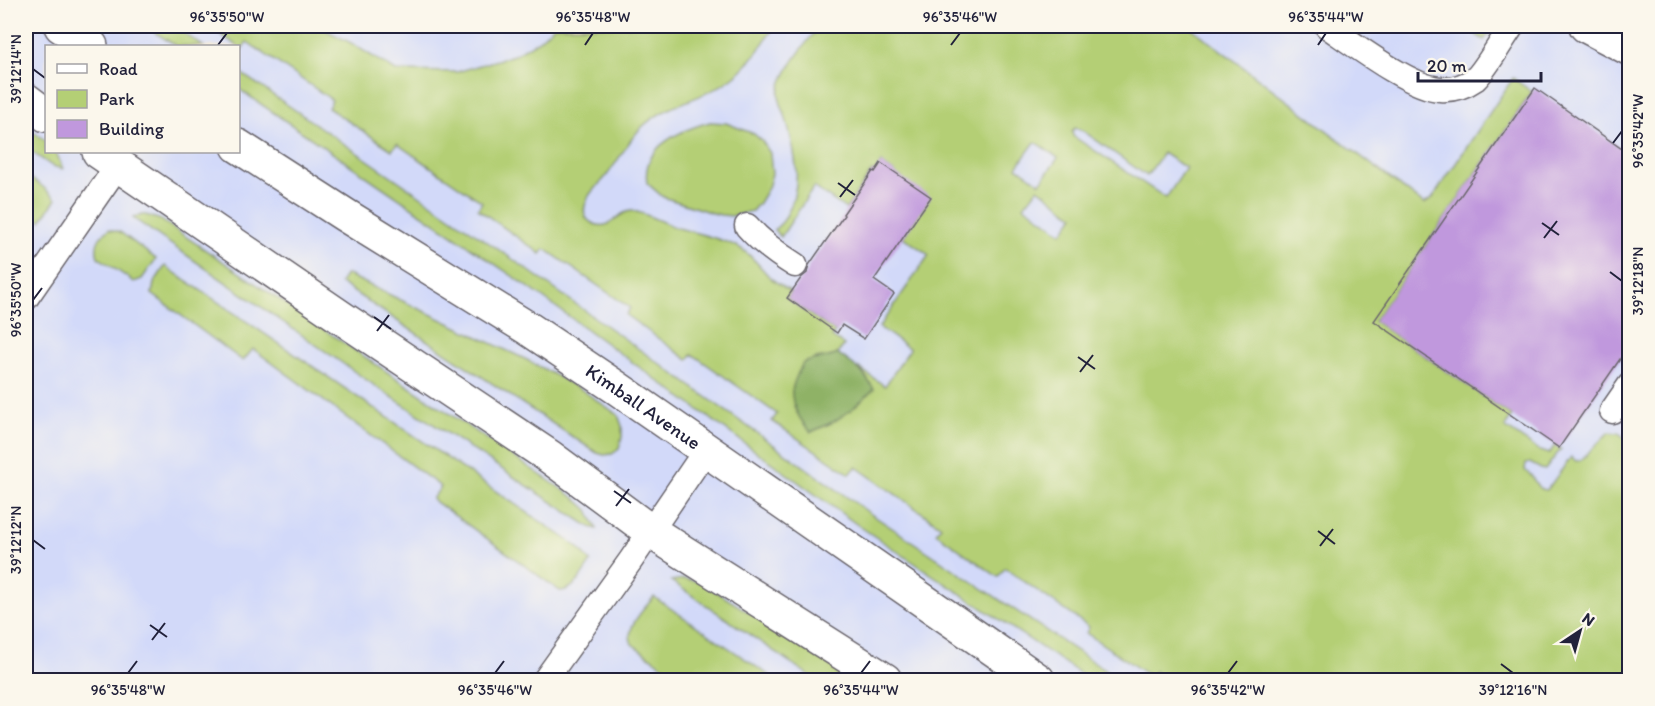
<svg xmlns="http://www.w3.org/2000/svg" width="1655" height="706" viewBox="0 0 1655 706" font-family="Itim,sans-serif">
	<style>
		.built { fill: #d2d9f9; fill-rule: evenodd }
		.green { fill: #b4cf75; stroke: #6b7858; stroke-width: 1.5; fill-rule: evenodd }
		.forest { fill: #8fb266; stroke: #586a50; stroke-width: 1.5 }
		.building { fill: #c098dd }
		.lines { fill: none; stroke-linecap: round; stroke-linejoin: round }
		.service-casing { stroke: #6b666d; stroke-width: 27 }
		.minor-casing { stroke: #6b666d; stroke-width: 36 }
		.secondary-casing { stroke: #6b666d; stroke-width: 36 }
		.service { stroke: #fff; stroke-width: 24 }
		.minor { stroke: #fff; stroke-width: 33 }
		.secondary { stroke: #fff; stroke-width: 33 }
		.ticks { fill: none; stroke: #22223b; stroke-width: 2 }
		.labels { text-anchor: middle; stroke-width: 6; stroke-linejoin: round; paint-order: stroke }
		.street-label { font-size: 20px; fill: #22223b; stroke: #fbf7ec }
		.neatline { fill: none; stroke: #22223b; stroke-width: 2 }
		.ticks-label { font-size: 15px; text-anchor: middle; fill: #22223b }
	</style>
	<rect width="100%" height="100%" fill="#fbf7ec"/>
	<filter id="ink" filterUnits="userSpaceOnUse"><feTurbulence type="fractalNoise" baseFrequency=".0167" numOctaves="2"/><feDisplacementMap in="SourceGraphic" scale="12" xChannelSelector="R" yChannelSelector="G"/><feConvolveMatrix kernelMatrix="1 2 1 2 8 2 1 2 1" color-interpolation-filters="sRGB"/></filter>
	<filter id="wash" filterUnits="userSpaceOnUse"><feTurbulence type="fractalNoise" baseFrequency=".008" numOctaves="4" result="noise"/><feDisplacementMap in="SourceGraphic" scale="24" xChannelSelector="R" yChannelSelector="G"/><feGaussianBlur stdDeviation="1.35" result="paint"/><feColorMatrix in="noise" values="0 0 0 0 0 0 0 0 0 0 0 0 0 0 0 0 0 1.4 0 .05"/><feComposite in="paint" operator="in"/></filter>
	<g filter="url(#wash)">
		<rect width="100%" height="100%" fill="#f2e5ca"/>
		<path class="built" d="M26,26H1629V680H26ZM46,46H238V152H46Z"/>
		<path class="green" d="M145,26H173L203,46H176Z
			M208,26H318L351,43L396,71L457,72L514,55L539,40L554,26H775C763,43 752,62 736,75C716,92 690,99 667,110C657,115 649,120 641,128C626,143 618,163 604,179C598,186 590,191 587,200C583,209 583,218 592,223C612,233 617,210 633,211C642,212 664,223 675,227C694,233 723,238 740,248C750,254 758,264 766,273C772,281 783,286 791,292L787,298L835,332L832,337L844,345C836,358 831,359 816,358L792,392L795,409L811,432L833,422L851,410L873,389L865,375L858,367L885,386L910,349L879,327L929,255L903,237L930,198L881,163L875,172L872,171L846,209L814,187L781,237L774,230C778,226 784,222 786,216C804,185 795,152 786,119C784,110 778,101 779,92C783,70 806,44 819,26H1189L1424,204L1432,199L1513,78L1532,92L1374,321L1512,416L1505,427L1540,451L1549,454L1555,445L1561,449L1545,470L1541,469L1530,463L1526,464L1525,470C1528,473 1533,476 1534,480C1538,487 1538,489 1547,490L1571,457L1576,461L1581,460L1609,432L1619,433L1629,442L1630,591L1626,595L1623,608L1629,623V680H1168L1155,671L1151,677L1086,633L1089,627L1005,568L998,577L936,533L941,526L856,467L850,474L772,421L777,414L692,354L688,360L626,315L630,308L545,249L541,254L478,209L482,202L397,144L392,150L328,108L332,100L247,42L242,49ZM1075,128L1083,131L1147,176L1163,153L1186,168L1166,198L1073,136L1072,131ZM1035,142L1058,158L1040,183L1017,167ZM1038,188L1074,216L1062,233L1024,206Z
			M1463,26H1495L1484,40Z
			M238,71L511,258L868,512L1120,680H1090L859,526L524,284L239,89Z
			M710,122L726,123L754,134L762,141L770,153L772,174L768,188L759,203L752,211L732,216L721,215L709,212L663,197L647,183C641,146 681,130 710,122Z
			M26,127L46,141V152H56L63,169L52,166L26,148Z
			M26,175L42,186L56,199L41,221L26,211Z
			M140,215H146L161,220L575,498L588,510L597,529L590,527L381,390L133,218Z
			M109,229L120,232L156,259L142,279L134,282L98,257C94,245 99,236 109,229Z
			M165,266L578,547L591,562C582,574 576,590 560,591L432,499L441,487L253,349L243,361L152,294L154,283Z
			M346,274L527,360L582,390L618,415L622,426V437L619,449L612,454L604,455L597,453L340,283Z
			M684,579L701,582L856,680H816L671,581Z
			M654,597L776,680H683L632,644C624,628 644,609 654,597Z"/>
		<path class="forest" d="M838,354C855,365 863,372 874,389L851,410L833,422L811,432C801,422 791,406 792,391C793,382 799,371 803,363C815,358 827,359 838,354Z"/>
		<g id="blocks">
			<path class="building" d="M1535,88L1629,154V346L1559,448L1374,321Z
				M881,163L931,197L874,280L894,294L864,339L842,325L837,333L787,298L801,278L807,273L809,265L844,215L843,214L873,171L875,172Z"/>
		</g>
	</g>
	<g filter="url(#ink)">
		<use href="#blocks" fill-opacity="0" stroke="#6b666d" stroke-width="1.5"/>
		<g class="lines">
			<g class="service-casing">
				<path id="service" d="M1327,26C1352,43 1411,88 1440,89C1453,90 1465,86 1475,79C1484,72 1504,37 1512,26
					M747,226C761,242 777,254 795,265
					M26,298L118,165
					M1612,411L1630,385
					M545,680L631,560L706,450"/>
			</g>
			<g class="minor-casing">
				<path id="minor" d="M1586,26L1630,49"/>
			</g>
			<g class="secondary-casing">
				<g id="secondary">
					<path d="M61,26L91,46"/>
					<path d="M26,100L46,115"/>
					<path id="s1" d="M238,146L345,215L529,329L617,388L1038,680"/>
					<path d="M99,152L342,318L550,457L650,531L885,680"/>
				</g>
			</g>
			<use href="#service" class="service"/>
			<use href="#minor" class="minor"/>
			<use href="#secondary" class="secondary"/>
		</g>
	</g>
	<path class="ticks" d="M218,45L227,33M585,45L593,33M951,45L960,33M1318,45L1326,33M33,69L45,78M1613,143L1622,131M838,183L855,195M840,197L853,180M1542,223L1559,235M1544,238L1557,221M1610,272L1622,281M33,300L42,288M374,317L391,329M377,331L389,315M1078,357L1095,369M1080,372L1093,355M614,491L631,503M616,506L629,489M1318,531L1335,544M33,540L45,549M1320,546L1333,529M150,625L167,637M152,640L165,623M1501,664L1513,673M128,673L137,661M495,673L504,661M861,673L870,661M1228,673L1237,661"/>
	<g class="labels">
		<g class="street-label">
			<text dy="7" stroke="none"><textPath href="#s1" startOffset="482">Kimball Avenue</textPath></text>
		</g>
	</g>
	<rect width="1655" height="706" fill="none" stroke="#fbf7ec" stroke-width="66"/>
	<rect x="45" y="45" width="195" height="108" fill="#fbf7ec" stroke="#a4a2a5" stroke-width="1.5"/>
	<rect x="57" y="64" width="30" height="9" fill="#ffffff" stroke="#a4a2a5" stroke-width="1.5"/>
	<text x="99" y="75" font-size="18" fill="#22223b">Road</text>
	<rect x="57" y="90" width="30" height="18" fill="#b4cf75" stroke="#a4a2a5" stroke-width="1.5"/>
	<text x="99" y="105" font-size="18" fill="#22223b">Park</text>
	<rect x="57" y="120" width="30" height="18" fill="#c098dd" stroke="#a4a2a5" stroke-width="1.5"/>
	<text x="99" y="135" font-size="18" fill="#22223b">Building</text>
	<g transform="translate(1580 631) rotate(36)" stroke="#fbf7ec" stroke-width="4.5" paint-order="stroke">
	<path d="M0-4.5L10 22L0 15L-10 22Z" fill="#22223b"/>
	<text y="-9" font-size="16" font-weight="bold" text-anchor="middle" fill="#22223b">N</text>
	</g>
	<path d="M1418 72v9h123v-9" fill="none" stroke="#22223b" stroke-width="3"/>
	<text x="1427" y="72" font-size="18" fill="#22223b" stroke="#fbf7ec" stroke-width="4.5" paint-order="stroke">20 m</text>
	<rect x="33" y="33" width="1589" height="640" class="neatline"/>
	<g class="ticks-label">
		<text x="227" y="22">96°35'50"W</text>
		<text x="593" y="22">96°35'48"W</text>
		<text x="960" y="22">96°35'46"W</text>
		<text x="1326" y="22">96°35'44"W</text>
		<text transform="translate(16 69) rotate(-90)" y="5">39°12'14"N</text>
		<text transform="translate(1638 131) rotate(-90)" y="5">96°35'42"W</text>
		<text transform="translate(1638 281) rotate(-90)" y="5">39°12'18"N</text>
		<text transform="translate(16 300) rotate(-90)" y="5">96°35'50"W</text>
		<text transform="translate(16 540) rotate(-90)" y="5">39°12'12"N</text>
		<text x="128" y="695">96°35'48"W</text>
		<text x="495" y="695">96°35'46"W</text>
		<text x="861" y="695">96°35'44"W</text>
		<text x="1228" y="695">96°35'42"W</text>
		<text x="1513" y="695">39°12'16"N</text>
	</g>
</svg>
